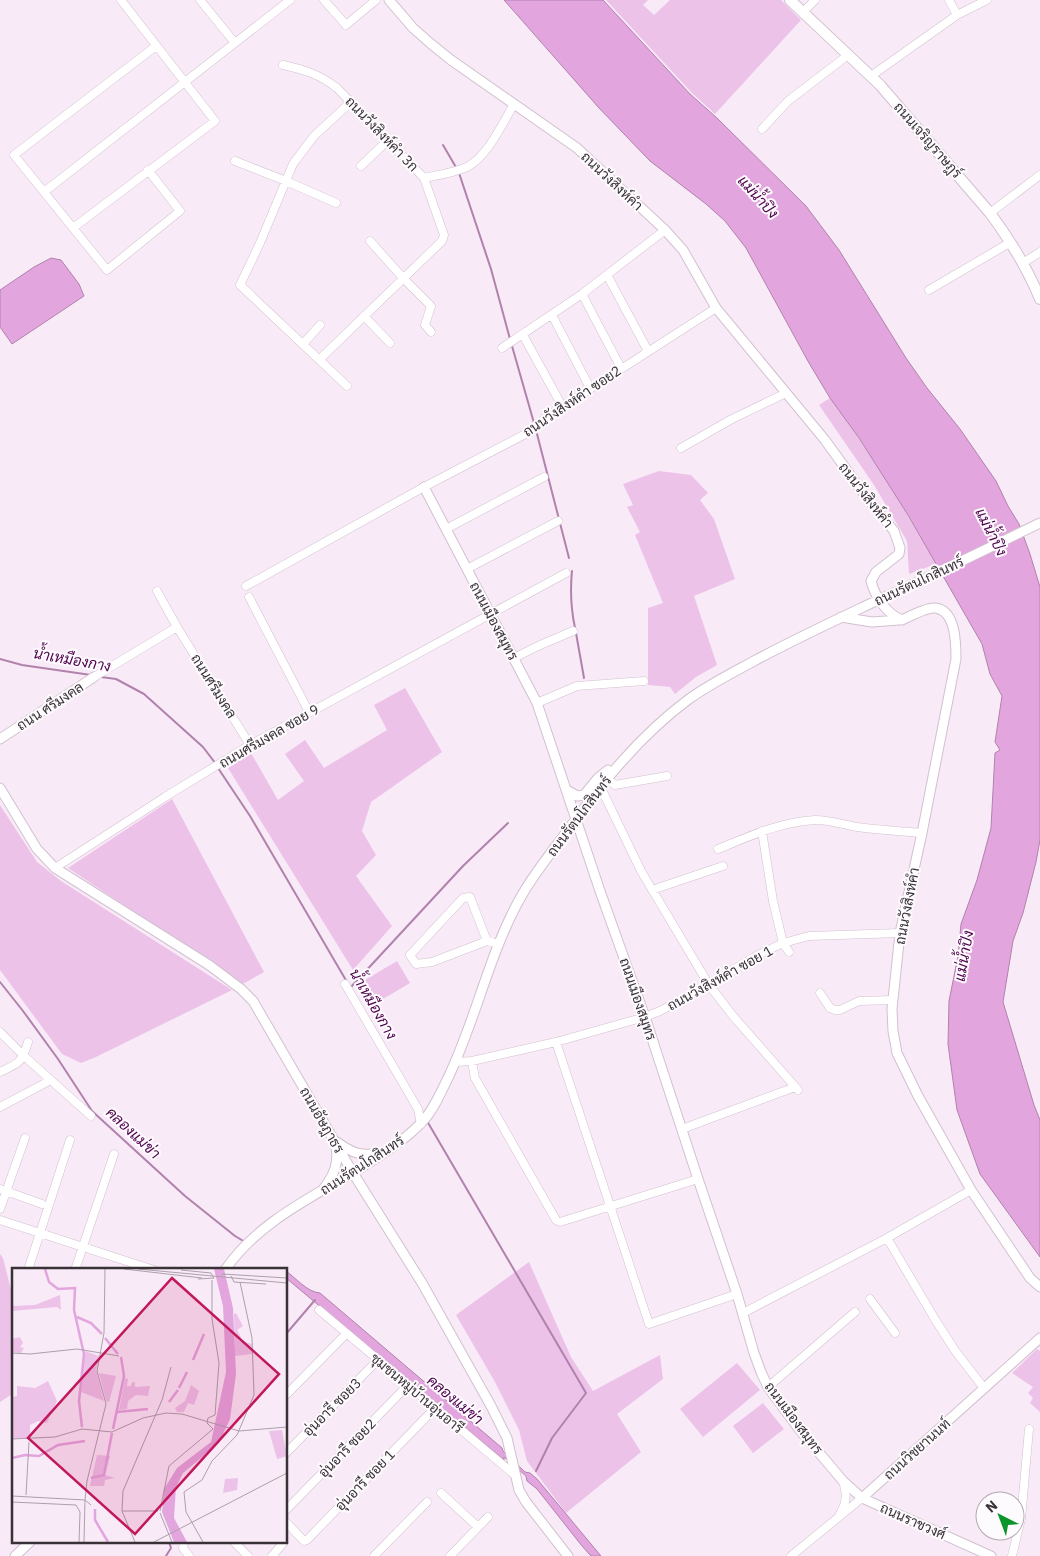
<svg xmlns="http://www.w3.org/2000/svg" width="1040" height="1556" viewBox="0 0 1040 1556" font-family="'IBM Plex Sans',Sarabun,sans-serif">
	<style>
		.green { fill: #edc2e9 }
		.water { fill: #e3a5de; stroke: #b082ac }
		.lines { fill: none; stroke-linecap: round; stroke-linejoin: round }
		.stream { stroke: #b082ac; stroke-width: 2 }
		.minor-casing { stroke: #d1c1cf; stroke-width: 9 }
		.tertiary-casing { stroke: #d1c1cf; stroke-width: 11 }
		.secondary-casing { stroke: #d1c1cf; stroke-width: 12 }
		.minor { stroke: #fff; stroke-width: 8 }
		.tertiary { stroke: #fff; stroke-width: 9 }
		.secondary { stroke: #fff; stroke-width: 10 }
		.labels { text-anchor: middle; stroke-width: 4; stroke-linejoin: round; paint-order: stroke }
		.street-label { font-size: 14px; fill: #383237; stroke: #fefbfe }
		.water-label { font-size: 15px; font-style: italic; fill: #4f034e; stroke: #fefbfe }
		.inset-river { fill: none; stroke: #e3a5de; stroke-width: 2.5 }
		.inset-road { fill: none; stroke: #aca0ab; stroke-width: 1 }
		.view { fill: #c2185b; fill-opacity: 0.15; stroke: #c2185b; stroke-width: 2.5 }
		.inset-edge { fill: none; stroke: #383237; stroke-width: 2.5 }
	</style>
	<rect width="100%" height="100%" fill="#f9eaf8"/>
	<path class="green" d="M606,0H648L643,5L654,15L670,0H781L801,20L715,114L692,93Z
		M830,398C869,451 904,507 936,564L909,574L907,541L874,485L819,405Z
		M659,471L691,475L708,493L700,500L714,519L735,579L694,596L717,665L696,677L675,694L670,687L648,685V608L663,603L635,535L640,532L627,507L633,505L623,484Z
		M405,688L442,752L371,802L362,831L376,855L356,876L392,926L353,970L228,768L251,753L278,800L304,781L285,754L305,740L324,768L387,730L374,705Z
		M172,799L264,972L243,984L68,868Z
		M0,805L37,862L61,881L232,990L96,1057L81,1063L62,1054L0,970Z
		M397,961L410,983L373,1005L360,983Z
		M0,1254L3,1258L14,1302V1393L0,1402Z
		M529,1262L571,1357L593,1391L660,1355L663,1379L617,1414L641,1452L566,1513L527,1461L519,1430L495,1382L456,1315Z
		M1037,1349L1040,1351V1412L1030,1403L1033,1398L1028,1393L1033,1387L1012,1373Z
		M737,1363L760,1390L703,1437L680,1409Z
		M763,1403L784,1429L753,1453L733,1426Z"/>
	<path class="water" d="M504,0H603L690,94L718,119L806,206L839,250L906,358L927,388L960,429L996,481L1008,506L1019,524L1030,554L1040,587V840L1036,862L1023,913L1013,941L1003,1002L1034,1105L1040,1120V1257L980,1174L957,1110L948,1044L949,1001L958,956L961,924L977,880L991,828L995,753L1000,750L995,742L1002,696L990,674L982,644L908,515L859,438L830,398L809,363L746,248L725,221L706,204L650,161L599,108Z
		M51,258L61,260L79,284L84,296L12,344L0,327V290L34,267Z
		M286,1271C296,1278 307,1292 320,1293L502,1448L503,1451L525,1472L530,1473L537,1479L601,1556H591L582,1546L537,1489L527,1481L526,1476L504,1457V1460L286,1278Z"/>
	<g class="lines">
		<path class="stream" d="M443,145L457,169
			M459,173L491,269L510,339
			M512,346L534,423
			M537,434L569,558
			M572,571C570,591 571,609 575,628
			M576,633L584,678
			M0,659L22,665L91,675
			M101,677L116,679L144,694L203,747L216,764
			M218,768L250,816L347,982
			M0,982L23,1011L58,1059L92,1111L185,1196L235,1236L245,1242
			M350,988L463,866L508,823
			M427,1121L586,1393L552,1438L536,1471
			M286,1334L315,1300
			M166,1556L171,1548L169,1542"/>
		<g class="minor-casing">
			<path id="minor" d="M200,0L235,43
				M324,0L346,25L376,0
				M949,0L957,15
				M803,12L815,0
				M283,65C305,70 319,74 337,88L424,178C439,175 453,173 467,167C488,156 502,124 514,104
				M871,76L957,15L987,0
				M762,129L788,101L848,55
				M235,161L286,181L336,203
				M361,166L388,140
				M148,170L180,211L107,270L14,155L156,46
				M44,192L290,0
				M990,213L1040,175
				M73,228L215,121L121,0
				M370,241L403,278L431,306L425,325L431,332
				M1023,263L1040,252
				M607,275L648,351
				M929,290L1011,242
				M582,294L621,368
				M552,315L590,388
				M364,316L390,343
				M523,335L562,406
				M303,344L320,325
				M502,348L582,294L665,230
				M320,359L442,241L444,235L424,178
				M347,386L240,285L260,243L293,164L314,136L351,102
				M681,448L732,419L786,393
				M446,529L544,477
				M467,569L558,521
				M246,586L424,487L535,429L545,418L716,308
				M157,591L177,627L250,745
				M249,597L309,712
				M514,658L538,646L573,631
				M94,677L177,627
				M537,703L577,686L644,681
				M606,778L615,785L667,776
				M600,786L641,871L709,985L733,1016L798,1090
				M762,831L773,901L783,943L789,952
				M718,849C750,836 780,822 815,820C829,820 842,824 857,827C878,830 901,831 922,833
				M55,868L165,797L250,745L566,573
				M652,890L723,866
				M487,941L470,897L463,898L410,955L416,964L432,962L487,941L499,944
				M345,984L418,1109L421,1124
				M820,993L830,1008L835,1010H840L859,1001L893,1000
				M0,1032L24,1056L91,1116
				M556,1042L649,1324L737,1294
				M472,1061L475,1078L556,1220L560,1222L698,1179
				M456,1062L472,1061L556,1042L645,1017L660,1011L709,985L754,957L783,943L809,936L900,933
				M0,1072C19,1063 22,1063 28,1042
				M0,1107L51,1080
				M682,1129L795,1087
				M0,1189L42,1204
				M0,1209L25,1138
				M0,1220L154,1270
				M887,1238L936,1321L956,1352L984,1388
				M28,1270L70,1140
				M75,1270L114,1154
				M870,1299L895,1333
				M319,1310L516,1476
				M743,1313L887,1238L971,1190
				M768,1387L855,1312
				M286,1395L346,1334
				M286,1453L378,1360
				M441,1493L478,1527
				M286,1510L408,1385
				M840,1514C847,1502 847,1494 843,1481
				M286,1522L304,1541L307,1540L435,1408
				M184,1542L183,1548L189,1556
				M234,1542L248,1556
				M272,1556L284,1542
				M374,1556L427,1502
				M450,1556L488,1517
				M791,1556L862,1498
				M1012,1556L1021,1519L1029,1429"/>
		</g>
		<g class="tertiary-casing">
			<path id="tertiary" d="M389,0L413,28L430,43L451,60L577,148L665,230L683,250L716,308L825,440L861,490L894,531L900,548L899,554L876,572L871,581C875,597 887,614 902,620C910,616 927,607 935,608C956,610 956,644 956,659L922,833L900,933L892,1009L893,1031L897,1053L918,1096L971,1190L1030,1278L1040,1287
				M424,487L537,703L600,891L645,1017L698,1179L737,1294L754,1353L761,1372L768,1387L799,1429L843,1481L862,1498L991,1556
				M841,617L872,622L899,620
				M0,739L94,677
				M0,788L37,849L55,868L209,965L241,989L253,1001L353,1173L422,1283L491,1406L507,1438L519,1490L526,1502L568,1556
				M567,790L577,796L584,795L598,778L608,770
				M337,1142C353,1154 363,1157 383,1152
				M324,1188C334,1175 339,1163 336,1147
				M225,1270C259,1220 317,1195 367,1164C387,1151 406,1139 422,1122C433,1111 439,1096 446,1082C476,1022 488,954 522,895C534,874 550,854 565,834C601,784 639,736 689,699C710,684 732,673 754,661C795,639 836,620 878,600C933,576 986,549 1040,523
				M862,1498L1040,1338
				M15,1556L30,1542"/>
		</g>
		<g class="secondary-casing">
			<path id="secondary" d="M790,0L880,85L990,213C1010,240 1027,267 1040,299"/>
		</g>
		<use href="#minor" class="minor"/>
		<use href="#tertiary" class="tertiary"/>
		<use href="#secondary" class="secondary"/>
	</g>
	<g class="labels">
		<g class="street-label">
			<text transform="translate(382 134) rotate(46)" y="5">ถนนวังสิงห์คำ 3ก</text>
			<text transform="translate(928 140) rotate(49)" y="5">ถนนเจริญราษฎร์</text>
			<text transform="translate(612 181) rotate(43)" y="5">ถนนวังสิงห์คำ</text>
			<text transform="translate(572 401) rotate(-34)" y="5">ถนนวังสิงห์คำ ซอย2</text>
			<text transform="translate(866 495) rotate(52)" y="5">ถนนวังสิงห์คำ</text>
			<text transform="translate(919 581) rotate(-25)" y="5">ถนนรัตนโกสินทร์</text>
			<text transform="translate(494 621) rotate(62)" y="5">ถนนเมืองสมุทร</text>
			<text transform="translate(214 686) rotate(58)" y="5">ถนนศรีมงคล</text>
			<text transform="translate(50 706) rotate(-33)" y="5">ถนน ศรีมงคล</text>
			<text transform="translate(269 736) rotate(-30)" y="5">ถนนศรีมงคล ซอย 9</text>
			<text transform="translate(579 816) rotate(-53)" y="5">ถนนรัตนโกสินทร์</text>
			<text transform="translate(907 906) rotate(-79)" y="5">ถนนวังสิงห์คำ</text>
			<text transform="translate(720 978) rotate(-29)" y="5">ถนนวังสิงห์คำ ซอย 1</text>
			<text transform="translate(638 999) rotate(71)" y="5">ถนนเมืองสมุทร</text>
			<text transform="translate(322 1120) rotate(60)" y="5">ถนนอัษฎาธร</text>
			<text transform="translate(362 1165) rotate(-33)" y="5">ถนนรัตนโกสินทร์</text>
			<text transform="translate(417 1393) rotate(40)" y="5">ชุมชนหมู่บ้านอุ่นอารี</text>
			<text transform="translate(332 1407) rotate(-45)" y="5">อุ่นอารี ซอย3</text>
			<text transform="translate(794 1418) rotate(53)" y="5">ถนนเมืองสมุทร</text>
			<text transform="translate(347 1448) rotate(-46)" y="5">อุ่นอารี ซอย2</text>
			<text transform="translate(917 1449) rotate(-42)" y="5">ถนนวิชยานนท์</text>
			<text transform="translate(365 1480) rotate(-46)" y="5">อุ่นอารี ซอย 1</text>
			<text transform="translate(913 1521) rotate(24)" y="5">ถนนราชวงศ์</text>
		</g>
		<g class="water-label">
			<text transform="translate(758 197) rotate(48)" y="5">แม่น้ำปิง</text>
			<text transform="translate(991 532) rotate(63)" y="5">แม่น้ำปิง</text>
			<text transform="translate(72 660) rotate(10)" y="5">น้ำเหมืองกาง</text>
			<text transform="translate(964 956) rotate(-80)" y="5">แม่น้ำปิง</text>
			<text transform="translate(373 1004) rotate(60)" y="5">น้ำเหมืองกาง</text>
			<text transform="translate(133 1133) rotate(43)" y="5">คลองแม่ข่า</text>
			<text transform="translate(455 1400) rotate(40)" y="5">คลองแม่ข่า</text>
		</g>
	</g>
	<g transform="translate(12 1268)">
		<rect width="275" height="275" fill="#f9eaf8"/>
		<path d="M48,27L49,42L45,39L0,43V38L23,37ZM224,45L231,58L225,62L229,69L226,72L240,76V86L223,88L222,46ZM8,69L11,75L8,79L12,80L9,85L0,84V71ZM73,83L87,88L84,102L92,133L69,124ZM87,105L104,108L97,134L94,133ZM113,110L116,111L115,118H119L120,114H123V119L138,118L136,128L124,127L116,133L115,141L107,142ZM36,113L45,133L35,155L26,153L18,157V170L0,171V129L5,128V118L23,120ZM179,117L187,123L182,137L176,135L172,144H165L163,140L173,133ZM270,162L275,188L265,191L257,163ZM85,187L98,188L93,207L103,210L93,212L92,218H78ZM226,210L225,222L211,225L213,211Z" fill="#edc2e9"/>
		<path d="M202,1H212L221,40L224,106L218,151L207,175L171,205L164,219L162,250L175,274H162L150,244L152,221L165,200L199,174L214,104L211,38Z" fill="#e3a5de"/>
		<path class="inset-river" d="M33,1L37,14L46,21L63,20L62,42L72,86L67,133L70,159M65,49L79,55L90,66M93,70L106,86M181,92L192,66M167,120L175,104M157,134L166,122M105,144L136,141M101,161L112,108L109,89M0,190L13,187L27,188L46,177L73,173M79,210L92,207L100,165M83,241V252L96,274"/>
		<path class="inset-road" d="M112,1L190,10M126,1L275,15M169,2L199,5L202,10L186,11M210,6L275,10M219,8L222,14L254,16M0,85L18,86L65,81L107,88M0,171L43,169L70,161L100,164L131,150L154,145L170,146L227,163L275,159M14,227L17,174M0,228L73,232L72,274M0,234L64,237L68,244L67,274M79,237L73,232L75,213L94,136L85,103L92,65L93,1M110,243H146M148,243L157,198L201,161L195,155L196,150L203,147L207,95L200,51V12M148,245L160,274M123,274L110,243L111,223L150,132L159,99M142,274L275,205M191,274L174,244L172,224L190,212L200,193L225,167L242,127L240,70L228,14"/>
		<path class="view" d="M160,10L267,106L123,266L16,170Z"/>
		<rect width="275" height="275" class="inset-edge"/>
	</g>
	<g transform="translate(1000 1516) rotate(318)"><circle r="24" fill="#fefbfe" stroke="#afabae"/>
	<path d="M0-4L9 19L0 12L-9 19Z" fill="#0b952a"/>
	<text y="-8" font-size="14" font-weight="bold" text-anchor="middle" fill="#383237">N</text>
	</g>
</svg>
